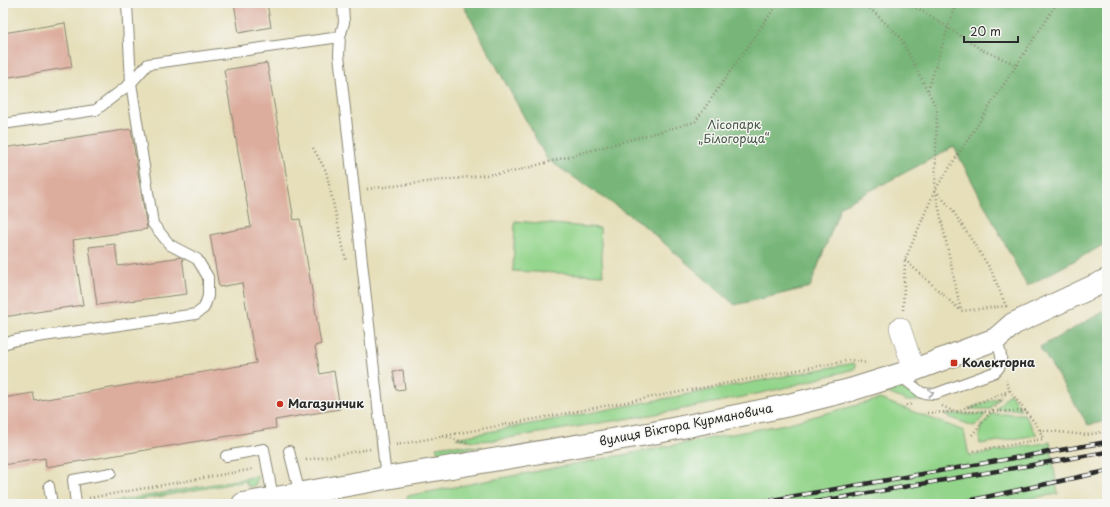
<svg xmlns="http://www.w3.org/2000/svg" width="1110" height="507" viewBox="0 0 1110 507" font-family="'Playpen Sans',sans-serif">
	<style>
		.green { fill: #94d58c; stroke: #60805c }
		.forest { fill: #77b678; stroke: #517052 }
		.building { fill: #dcac9c }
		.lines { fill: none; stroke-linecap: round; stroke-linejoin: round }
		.service-casing { stroke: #888572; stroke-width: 12 }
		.minor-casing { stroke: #888572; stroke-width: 22 }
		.tertiary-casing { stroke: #888572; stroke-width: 24 }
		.path { stroke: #888572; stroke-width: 2.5; stroke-dasharray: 1 3; stroke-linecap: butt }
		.service { stroke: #fff; stroke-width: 10 }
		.minor { stroke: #fff; stroke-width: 21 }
		.tertiary { stroke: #fff; stroke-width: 22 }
		.rail-casing { stroke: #2b2b2b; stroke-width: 4.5 }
		.rail { stroke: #f6f6f2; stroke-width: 3; stroke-dasharray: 9; stroke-linecap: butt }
		.oneway { stroke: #a0a0a0 }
		.poi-dot { fill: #c8321e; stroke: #f6f6f2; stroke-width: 1.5 }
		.labels { text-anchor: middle; stroke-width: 3; stroke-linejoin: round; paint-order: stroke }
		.park-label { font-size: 12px; fill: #455643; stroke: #f6f6f2 }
		.poi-label { font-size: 12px; font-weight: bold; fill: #2b2b2b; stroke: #f6f6f2; text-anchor: start }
		.street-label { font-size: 12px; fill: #2b2b2b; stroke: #f6f6f2 }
	</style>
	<rect width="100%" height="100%" fill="#f6f6f2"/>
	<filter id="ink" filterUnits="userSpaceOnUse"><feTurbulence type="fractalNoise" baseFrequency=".025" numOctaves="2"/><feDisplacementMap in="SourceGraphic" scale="8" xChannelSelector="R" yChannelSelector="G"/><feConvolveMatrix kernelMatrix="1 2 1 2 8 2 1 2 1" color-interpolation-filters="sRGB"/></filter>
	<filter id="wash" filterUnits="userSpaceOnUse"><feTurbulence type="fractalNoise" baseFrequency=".012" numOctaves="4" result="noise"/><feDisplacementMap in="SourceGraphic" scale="16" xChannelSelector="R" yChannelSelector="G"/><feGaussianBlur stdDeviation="0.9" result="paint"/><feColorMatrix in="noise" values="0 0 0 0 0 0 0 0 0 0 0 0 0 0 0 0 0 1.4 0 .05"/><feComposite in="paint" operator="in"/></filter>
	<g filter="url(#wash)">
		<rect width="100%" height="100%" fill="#e6dfba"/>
		<path class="green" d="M515,221L600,228L603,275L513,271Z
			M854,363L856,367L854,369L784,388L738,398L662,413L496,440L475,441L456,438Z
			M898,387H901L923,401H907L883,391Z
			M1009,394H1011L1021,409H996Z
			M1000,397L990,409H968Z
			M880,399L964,431L969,456L1050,442L1058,494L995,504H407V496L785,424Z
			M954,414H986L976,425L973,426L944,415Z
			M992,414H1024L1037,435L980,444C977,428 982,426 992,414Z
			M451,445L483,447L438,453L436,447Z
			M259,476L255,485L251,487L247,486L246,481L118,504H101Z"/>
		<path class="forest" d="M462,3H1107V243L1027,286L954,147L841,206L810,287L735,305L641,223L547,159Z
			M1107,310V421L1088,425L1040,347Z"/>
		<g id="blocks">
			<path class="building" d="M234,3H267L271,27L239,33Z
				M65,23L72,67L3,78V33Z
				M267,63L294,220L300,219L321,344L315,346L320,374L334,371L340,409L275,420L276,428L46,467L45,458L3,465V398L33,393L35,401L256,363L242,283L219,287L210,235L251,227L224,70Z
				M131,129L147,229L73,240L83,305L3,317V148Z
				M115,244L118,266L182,257L187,294L97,305L89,247Z
				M403,370L405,389L396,390L393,371Z"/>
		</g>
	</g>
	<g filter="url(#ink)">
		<use href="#blocks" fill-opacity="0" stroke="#888572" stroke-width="1"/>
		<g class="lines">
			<g class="service-casing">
				<path id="service" d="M343,3L344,23L340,37L339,55L386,478
					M3,124L96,110L131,83L148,64L340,37
					M3,344L16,340L196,314L204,308L208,296V277L197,259L170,245L153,224L131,83L127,3
					M899,375L922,393L935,394L995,372C1006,363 1000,351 996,339
					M289,451L300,494
					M226,456L264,449L273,498
					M49,486L52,504
					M76,504L73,480L111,473"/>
			</g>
			<g class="minor-casing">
				<path id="minor" d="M900,328L914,370"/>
			</g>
			<g class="tertiary-casing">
				<path id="tertiary" d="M243,504L386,478L653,433L785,406L850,390L914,370L996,339L1013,324L1107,280"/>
			</g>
			<path class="path" d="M864,3L900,37L937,109L935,190L951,208L991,270L1006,306L961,311L935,190
				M905,3L921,10L982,50L1017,65
				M928,90L956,3
				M313,148L326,171L346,260
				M367,189L512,172L695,122L778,3
				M905,260L961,311
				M903,310L905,260L935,190L1057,3
				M906,405L914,404
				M942,406L955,412L1011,390
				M957,412L1026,411
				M927,413L952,412
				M1040,430L1086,435L1107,431
				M972,435L1007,392
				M443,436L467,443
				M396,445L851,360L867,363
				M974,451L1043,439C1037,418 1009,398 1006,380
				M306,460L370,449
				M89,498L254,469"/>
			<use href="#service" class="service"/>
			<use href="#minor" class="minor"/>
			<use href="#tertiary" class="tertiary"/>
			<g class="rail-casing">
				<path id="rail" d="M749,504L1107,442
					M804,504L1107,452
					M960,504L972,500L1107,471"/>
			</g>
			<use href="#rail" class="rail"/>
		</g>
		<defs><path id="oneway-chevron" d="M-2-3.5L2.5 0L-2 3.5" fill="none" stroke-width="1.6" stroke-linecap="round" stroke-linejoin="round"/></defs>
		<use class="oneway" href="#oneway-chevron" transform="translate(931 393) rotate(-1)"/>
	</g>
	<g class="poi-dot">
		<rect x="950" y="359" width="8" height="8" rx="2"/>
		<circle cx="280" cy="404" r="4"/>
	</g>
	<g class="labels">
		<g class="park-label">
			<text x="734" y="129">Лісопарк<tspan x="734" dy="14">„Білогорща“</tspan></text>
		</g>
		<g class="poi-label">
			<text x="962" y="367">Колекторна</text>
			<text x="288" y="408">Магазинчик</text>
		</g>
		<g class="street-label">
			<text transform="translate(686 425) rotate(-11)" y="4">вулиця Віктора Курмановича</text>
		</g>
	</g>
	<rect width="1110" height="507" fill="none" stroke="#f6f6f2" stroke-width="16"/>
	<path d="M964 36v6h54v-6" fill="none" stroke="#2b2b2b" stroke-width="2"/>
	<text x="970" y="36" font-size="12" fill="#2b2b2b" stroke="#f6f6f2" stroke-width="3" paint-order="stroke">20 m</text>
</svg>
